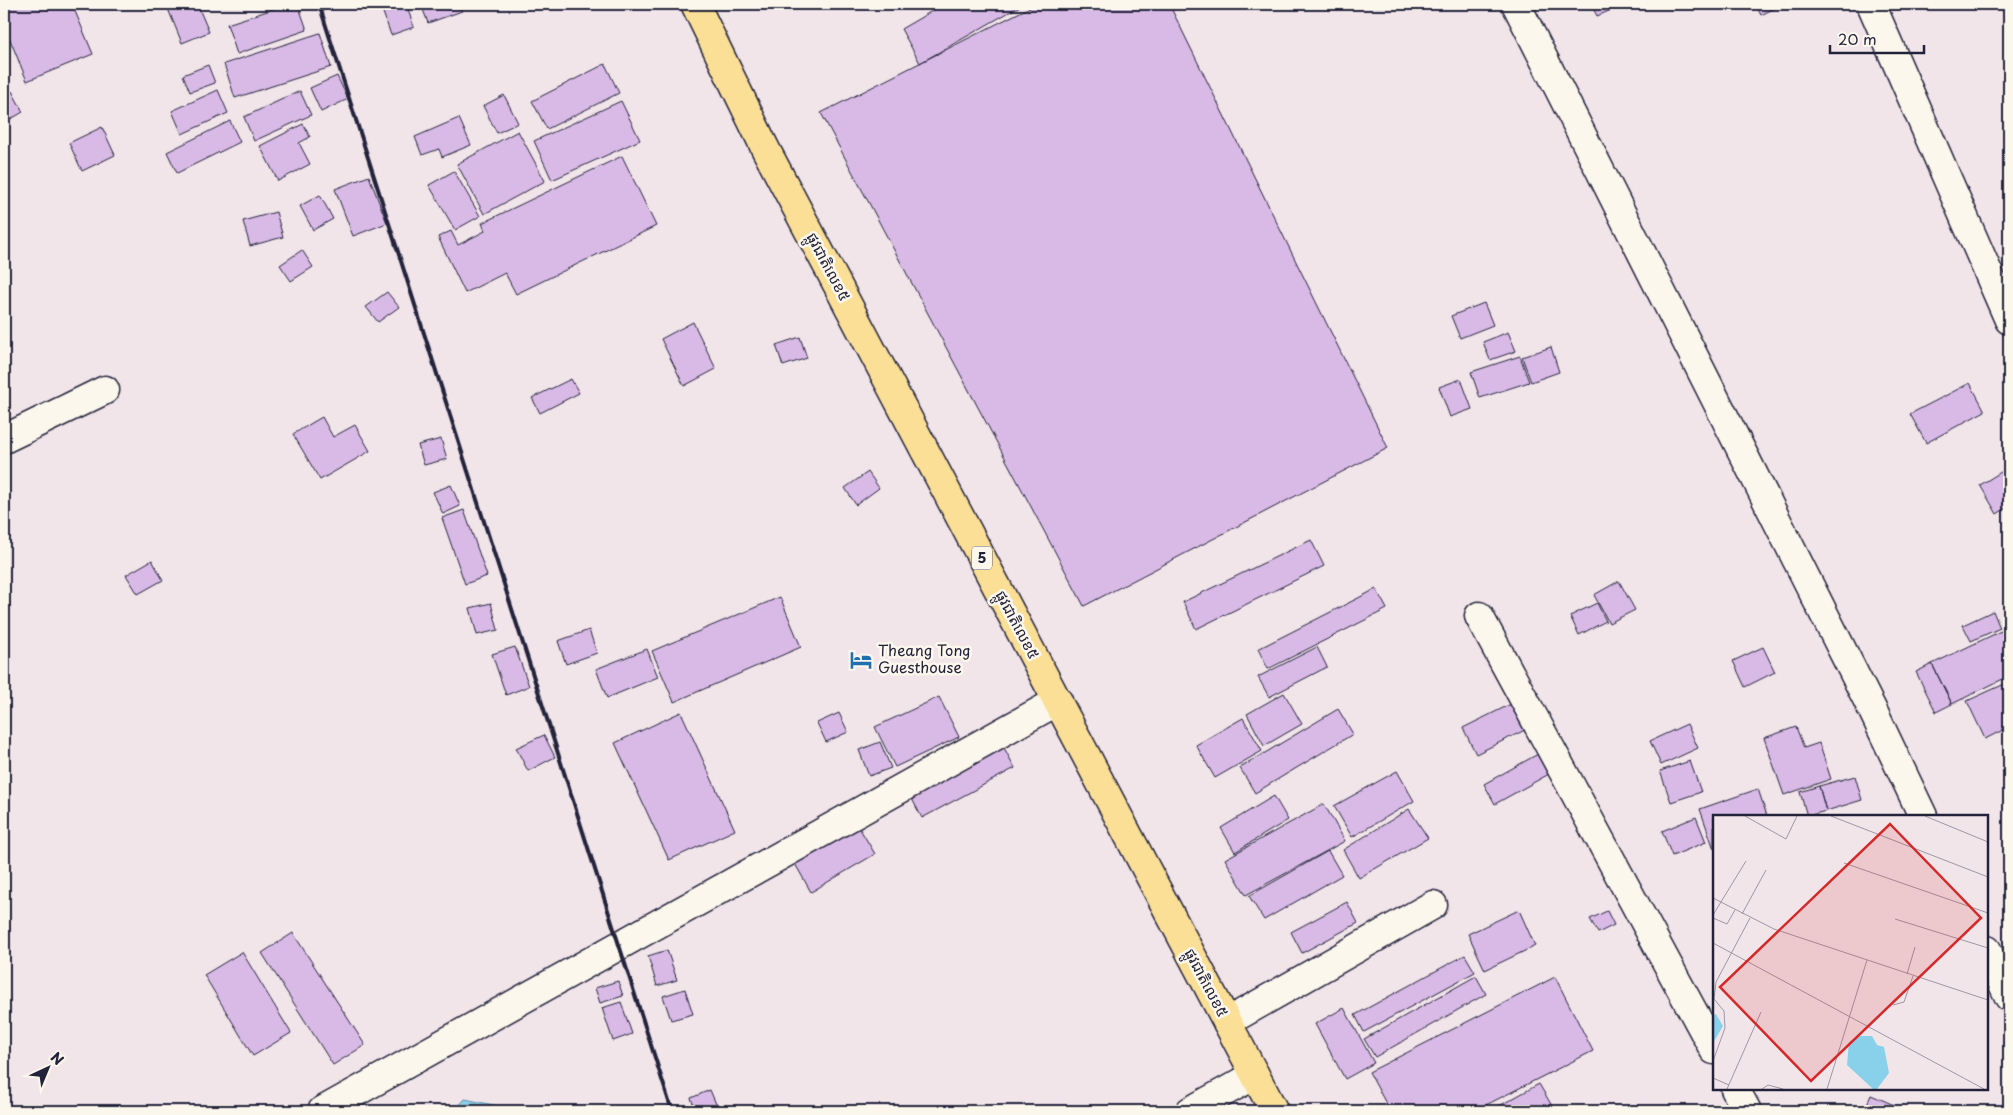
<svg xmlns="http://www.w3.org/2000/svg" width="2013" height="1115" viewBox="0 0 2013 1115" font-family="'Playpen Sans','Noto Sans Khmer',sans-serif">
	<style>
		.water { fill: #89d1ea; stroke: #608ba4 }
		.building { fill: #d9bae7; stroke: #22223b }
		.lines { fill: none; stroke-linecap: round; stroke-linejoin: round }
		.minor-casing { stroke: #22223b; stroke-width: 31 }
		.highway-casing { stroke: #22223b; stroke-width: 31 }
		.minor { stroke: #fbf7ec; stroke-width: 28 }
		.highway { stroke: #fbdf96; stroke-width: 28 }
		.rail { stroke: #22223b; stroke-width: 4 }
		.labels { text-anchor: middle; stroke-width: 5; stroke-linejoin: round; paint-order: stroke }
		.shield { fill: #fbf7ec; stroke: #636270; stroke-width: 1 }
		.shield-label { font-size: 14px; font-weight: bold; fill: #22223b }
		.street-label { font-size: 15px; fill: #22223b; stroke: #fbf7ec }
		.poi-label { font-size: 15px; fill: #22223b; stroke: #fbf7ec; text-anchor: start }
		.inset-road { fill: none; stroke: #9e97a4; stroke-width: 1 }
		.view { fill: #d62828; fill-opacity: 0.15; stroke: #d62828; stroke-width: 2.5 }
		.inset-edge { fill: none; stroke: #22223b; stroke-width: 2.5 }
	</style>
	<rect width="100%" height="100%" fill="#f1e5ea"/>
	<filter id="ink" filterUnits="userSpaceOnUse"><feTurbulence type="fractalNoise" baseFrequency=".02" numOctaves="2"/><feDisplacementMap in="SourceGraphic" scale="10" xChannelSelector="R" yChannelSelector="G"/><feConvolveMatrix kernelMatrix="1 2 1 2 8 2 1 2 1" color-interpolation-filters="sRGB"/></filter>
	<g filter="url(#ink)">
		<path class="water" d="M465,1099L522,1111H454Z"/>
		<path class="building" d="M4,4H72L93,54L27,81L4,25Z
			M166,4H197L209,32L182,43Z
			M289,4H298L307,30L237,54L227,24Z
			M380,4H406L414,27L391,35Z
			M421,4H459L462,11L428,23Z
			M944,4H1019L1020,6L920,63L901,29Z
			M1036,4H1169L1388,448L1084,606L821,113Z
			M1602,4H1614L1616,8L1597,16L1593,8Z
			M1755,4H1783L1761,15Z
			M320,33L331,67L235,98L224,64Z
			M605,64L619,93L547,129L532,101Z
			M208,65L215,83L190,92L183,75Z
			M337,76L348,99L321,112L310,88Z
			M218,90L228,113L182,134L172,111Z
			M12,91L23,112L4,123V96Z
			M300,91L311,115L254,141L244,117Z
			M504,95L518,123L497,133L483,106Z
			M621,101L640,140L552,180L534,141Z
			M459,118L471,145L442,157L439,149L422,155L415,137Z
			M230,121L240,142L177,173L167,152Z
			M303,124L310,137L299,143L310,164L278,181L260,146Z
			M102,127L115,155L82,171L69,143Z
			M518,131L545,181L484,214L457,164Z
			M622,156L656,226L516,294L505,273L465,293L438,237L451,231L458,245L485,231L482,223Z
			M454,171L480,216L455,230L429,185Z
			M369,176L387,223L353,236L335,189Z
			M320,195L333,219L313,230L300,206Z
			M276,212L283,237L250,246L243,221Z
			M302,250L313,267L291,281L280,265Z
			M387,292L399,307L378,322L366,307Z
			M1484,303L1493,325L1460,338L1451,316Z
			M693,322L716,369L684,386L661,339Z
			M1508,332L1516,351L1490,360L1483,342Z
			M800,337L807,358L783,366L776,345Z
			M1551,347L1559,372L1531,382L1522,357Z
			M1520,356L1529,382L1480,398L1471,372Z
			M571,379L579,393L540,413L532,398Z
			M1461,379L1472,409L1450,417L1439,387Z
			M1970,383L1985,411L1926,443L1910,414Z
			M322,417L333,437L355,425L370,451L320,480L293,434Z
			M441,439L447,459L424,465L418,445Z
			M2009,467V506L1997,514L1980,485Z
			M868,472L879,488L856,505L845,488Z
			M451,485L460,506L443,514L433,492Z
			M464,510L487,576L465,584L442,518Z
			M1311,540L1324,566L1196,629L1183,602Z
			M152,560L163,580L138,594L126,575Z
			M1619,581L1635,610L1609,623L1594,595Z
			M1376,589L1387,609L1268,669L1258,649Z
			M780,597L801,647L674,702L652,651Z
			M491,603L498,630L477,635L470,608Z
			M1597,603L1606,621L1579,635L1570,616Z
			M1993,611L2000,628L1971,641L1963,625Z
			M589,630L597,653L566,664L558,641Z
			M2001,631L2009,647V676L1952,704L1932,664Z
			M515,647L529,686L506,695L492,654Z
			M1317,647L1327,667L1269,697L1258,677Z
			M1763,647L1775,672L1745,687L1733,661Z
			M647,649L658,677L607,698L596,669Z
			M1932,664L1952,704L1936,712L1916,672Z
			M2009,682V727L1985,739L1967,701Z
			M1284,693L1302,724L1264,746L1247,714Z
			M939,697L959,737L895,767L875,727Z
			M1513,703L1527,729L1476,754L1463,728Z
			M1338,709L1353,734L1255,793L1240,768Z
			M681,712L735,830L669,860L615,743Z
			M839,713L848,732L826,742L817,723Z
			M1243,718L1262,751L1215,778L1196,745Z
			M1687,724L1698,748L1661,765L1650,741Z
			M1796,727L1804,748L1819,743L1831,779L1784,795L1764,738Z
			M544,735L555,757L528,771L516,748Z
			M880,742L891,768L869,776L859,750Z
			M1003,746L1015,768L922,818L910,795Z
			M1538,754L1549,774L1495,804L1484,784Z
			M1690,761L1701,792L1671,802L1660,771Z
			M1397,771L1414,801L1352,837L1334,806Z
			M1855,776L1862,800L1826,811L1819,786Z
			M1819,786L1826,811L1807,816L1800,792Z
			M1758,789L1767,816H1714V849L1700,809Z
			M1274,796L1288,820L1235,852L1221,828Z
			M1324,804L1345,841L1246,895L1225,859Z
			M1409,809L1428,838L1359,878L1343,850Z
			M1696,817L1706,842L1672,856L1662,831Z
			M857,824L875,854L811,892L794,862Z
			M1328,851L1342,875L1264,920L1249,896Z
			M1347,902L1358,923L1302,953L1291,932Z
			M1519,910L1535,946L1485,970L1468,934Z
			M1607,911L1614,925L1598,933L1590,919Z
			M293,933L365,1045L333,1065L262,953Z
			M667,950L677,980L657,986L648,956Z
			M242,952L291,1033L253,1056L204,975Z
			M1465,955L1475,972L1364,1032L1355,1015Z
			M1476,976L1486,994L1375,1057L1364,1039Z
			M1555,977L1593,1051L1474,1111H1390L1369,1072Z
			M618,981L623,996L600,1003L595,988Z
			M685,989L693,1014L671,1020L663,996Z
			M621,1002L632,1034L613,1041L602,1008Z
			M1344,1008L1374,1063L1345,1079L1315,1024Z
			M1539,1084L1555,1111H1490Z
			M710,1090L719,1111H696L691,1098Z
			M1871,1095L1908,1111H1864Z"/>
		<g class="lines">
			<g class="minor-casing">
				<path id="minor" d="M1516,4L1872,709L1923,816
					M1871,4L2009,320
					M4,439L105,390
					M1479,616L1714,1050
					M1987,950L2009,997
					M1227,1022L1433,905
					M1735,1089L1747,1111
					M322,1111L1058,701
					M1190,1111L1255,1075"/>
			</g>
			<g class="highway-casing">
				<path id="highway" d="M695,4L765,148L1274,1111"/>
			</g>
			<use href="#minor" class="minor"/>
			<use href="#highway" class="highway"/>
			<path class="rail" d="M319,4L672,1111"/>
		</g>
	</g>
	<defs>
		<g id="hotel-bare" transform="scale(1.725)"><path d="M-6-4.5h1.5V1H6V5H4.5V3h-9V5H-6ZM-4 0a1.8 1.8 0 1 1 3.6 0ZM.5 0V-2.5h3Q6-2.5 6 0Z" fill="#1f6fb2" stroke="#fbf7ec" stroke-width="2.5" paint-order="stroke"/></g>
	</defs>
	<g fill-rule="evenodd">
		<use href="#hotel-bare" x="861" y="660"/>
	</g>
	<g class="labels">
		<rect class="shield" x="972" y="546.5" width="20" height="23" rx="4"/>
		<g class="shield-label">
			<text x="982" y="563">5</text>
		</g>
		<g class="street-label">
			<text transform="translate(828 267) rotate(62)" y="5">ផ្លូវជាតិលេខ៥</text>
			<text transform="translate(1017 625) rotate(62)" y="5">ផ្លូវជាតិលេខ៥</text>
			<text transform="translate(1206 983) rotate(62)" y="5">ផ្លូវជាតិលេខ៥</text>
		</g>
		<g class="poi-label">
			<text x="878" y="656">Theang Tong<tspan x="878" dy="17">Guesthouse</tspan></text>
		</g>
	</g>
	<g transform="translate(1713 815)">
		<rect width="275" height="275" fill="#f1e5ea"/>
		<path d="M3,199L10,211L0,228V200ZM146,221H159L164,230L171,232L176,258L164,274H160L134,250L136,227Z" fill="#89d1ea"/>
		<path class="inset-road" d="M32,1L73,24L84,1M118,1L275,62M212,1L275,27M131,48L275,98M0,83L61,114L275,185M29,99L53,55M0,100L33,46M0,103L14,109L22,95M182,104L275,133M0,128L271,274M194,159L202,132M180,190L191,187L200,161M0,246L12,213L11,196L1,184L3,167L37,103M0,263L16,270M14,274L48,197M49,274L55,270L70,274M114,274L154,145"/>
		<path class="view" d="M177,9L268,103L98,266L7,172Z"/>
		<rect width="275" height="275" class="inset-edge"/>
	</g>
	<rect width="2013" height="1115" fill="none" stroke="#fbf7ec" stroke-width="20"/>
	<rect x="10" y="10" width="1993" height="1095" fill="none" stroke="#22223b" stroke-width="2" filter="url(#ink)"/>
	<g transform="translate(48 1068) rotate(44)" stroke="#fbf7ec" stroke-width="4" paint-order="stroke">
	<path d="M0-4L9 19L0 12L-9 19Z" fill="#22223b"/>
	<text y="-8" font-size="14" font-weight="bold" text-anchor="middle" fill="#22223b">N</text>
	</g>
	<path d="M1830 45v8h94v-8" fill="none" stroke="#22223b" stroke-width="2.5"/>
	<text x="1838" y="45" font-size="15" fill="#22223b" stroke="#fbf7ec" stroke-width="4" paint-order="stroke">20 m</text>
</svg>
